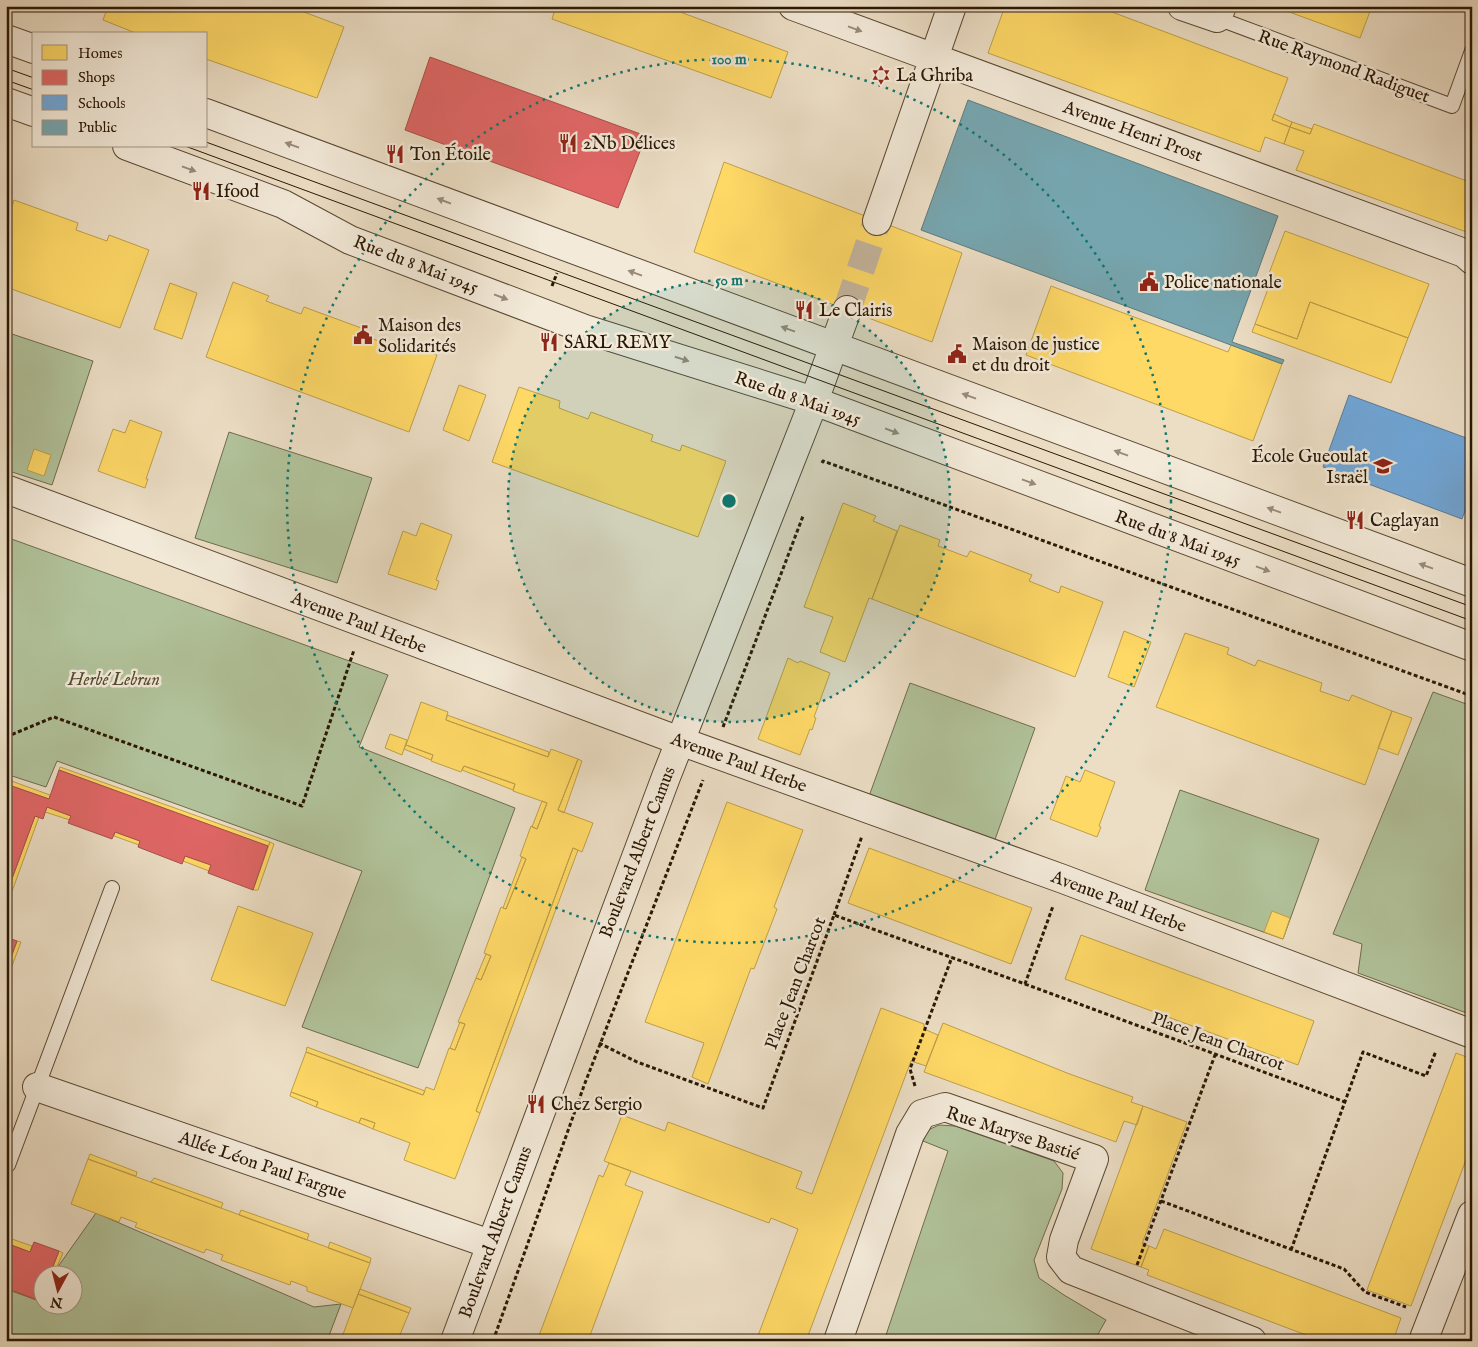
<svg xmlns="http://www.w3.org/2000/svg" width="1478" height="1347" viewBox="0 0 1478 1347" font-family="'IM FELL English',serif">
	<style>
		.green { fill: #b1c29a; stroke: #6e6c4e }
		.homes { fill: #ffd966; stroke: #bf9f48 }
		.shops { fill: #e06666; stroke: #a94e48 }
		.schools { fill: #6fa8dc; stroke: #5a7c9b }
		.public { fill: #76a5af; stroke: #5f7a7b }
		.lines { fill: none; stroke-linecap: round; stroke-linejoin: round }
		.street-tunnel { stroke: #c5b69e; stroke-width: 28; stroke-dasharray: 28 14; stroke-linecap: butt }
		.lane-casing { stroke: #5a4934; stroke-width: 16 }
		.street-casing { stroke: #5a4934; stroke-width: 30 }
		.path { stroke: #2a1703; stroke-width: 3; stroke-dasharray: 4 2.5; stroke-linecap: butt }
		.lane { stroke: #f3ead9; stroke-width: 14 }
		.street { stroke: #f3ead9; stroke-width: 28 }
		.tram { stroke: #2a1703; stroke-width: 1 }
		.oneway { fill: #998b79 }
		.ring { fill: none; stroke: #0f766e; stroke-width: 2.5; stroke-dasharray: 2.5 5 }
		.labels { text-anchor: middle; stroke-width: 5; stroke-linejoin: round; paint-order: stroke }
		.street-label { font-size: 18px; fill: #2a1703; stroke: #f3ead9 }
		.poi-label { font-size: 18px; fill: #2a1703; stroke: #f3ead9; text-anchor: start }
		.park-label { font-size: 18px; font-style: italic; fill: #524a30; stroke: #f3ead9 }
		.centre { fill: #0f766e; stroke: #f3ead9; stroke-width: 2.5 }
		.ring-label { font-size: 15px; text-anchor: middle; font-weight: bold; fill: #0f766e; stroke: #f3ead9; stroke-width: 5; stroke-linejoin: round; paint-order: stroke }
	</style>
	<rect width="100%" height="100%" fill="#ecdec5"/>
	<filter id="stains"><feTurbulence type="fractalNoise" baseFrequency=".004" numOctaves="4"/><feColorMatrix values="0 0 0 0 .2 0 0 0 0 .09 0 0 0 0 .02 0 0 0 .5 -.17"/></filter>
	<radialGradient id="worn" r=".72"><stop offset=".6" stop-color="#630" stop-opacity="0"/><stop offset="1" stop-color="#630" stop-opacity=".3"/></radialGradient>
	<path class="green" d="M6,332L93,361L52,485L6,470Z
		M229,432L372,478L337,583L195,538Z
		M6,537L388,675L359,747L515,808L418,1068L302,1027L362,871L57,761L46,787L6,774Z
		M910,683L1035,728L993,845L868,799Z
		M1433,692L1472,706V1015L1358,973L1362,944L1333,934Z
		M1180,790L1319,839L1283,939L1145,890Z
		M939,1125L955,1126L1054,1161L1063,1173L1062,1189L1034,1260L1039,1278L1064,1295L1106,1320L1094,1341H884L948,1151L923,1141L928,1130Z
		M96,1213L314,1307L341,1304L327,1341H6V1289L42,1302V1304H72V1274H54L57,1268Z"/>
	<path class="homes" d="M108,6H288L344,27L317,98L206,59V34H138L103,20Z
		M556,6H664L788,52L771,98L552,19Z
		M1005,6H1096L1288,78L1272,120L1290,127L1284,144L1265,137L1260,152L988,53Z
		M1273,6H1372L1360,38Z
		M1274,114L1292,122L1290,127L1272,120Z
		M1292,122L1312,129L1310,134L1290,127Z
		M1314,124L1472,183V234L1296,170L1304,151L1284,144L1290,127L1310,134Z
		M724,162L962,253L932,342L694,252Z
		M14,200L78,223L76,230L107,241L109,235L149,250L120,328L6,287V204L12,206Z
		M1285,231L1429,284L1408,338L1310,302L1297,339L1255,324L1269,286L1265,284Z
		M233,282L269,296L266,301L301,314L304,307L364,329L363,335L394,347L396,340L437,355L409,432L206,357Z
		M170,283L197,293L182,339L154,329Z
		M1051,286L1228,352L1231,345L1282,364L1253,441L1026,355Z
		M1310,302L1408,338L1391,383L1252,332L1255,324L1297,339Z
		M459,385L486,395L469,441L443,430Z
		M519,387L560,401L559,408L588,419L591,412L653,435L651,441L680,451L682,445L726,461L698,537L492,462Z
		M130,420L162,432L146,479H148L145,488L98,471L113,429L125,433Z
		M34,449L51,455L44,476L27,470Z
		M843,503L876,516L873,521L897,531L872,599L869,598L845,662L820,652L833,617L804,607Z
		M421,523L452,535L436,580L439,581L436,590L388,574L403,531L416,536Z
		M900,525L940,540L938,546L967,557L970,551L1032,575L1029,581L1059,593L1061,586L1103,602L1075,677L872,599Z
		M1124,631L1151,642L1134,687L1108,677Z
		M1185,633L1229,648L1227,654L1255,666L1258,660L1322,683L1320,691L1349,701L1352,695L1392,711L1365,785L1156,707Z
		M788,658L798,663L800,661L830,673L814,717L816,718L812,730L810,729L800,755L758,739Z
		M421,702L448,712L446,720L548,757L551,749L578,759L558,810L593,823L582,852L573,848L476,1111L480,1113L455,1179L404,1160L410,1143L373,1129L375,1123L361,1118L359,1123L316,1107L318,1102L291,1092L306,1052L423,1095L426,1087L434,1090L449,1048L455,1050L465,1024L458,1022L476,978L481,980L491,956L484,953L501,907L506,909L526,859L520,856L531,826L537,829L547,803L513,791L515,784L464,766L461,772L431,761L433,755L406,745Z
		M1392,711L1412,718L1398,755L1378,748Z
		M447,715L549,752L548,757L446,720Z
		M390,734L407,740L402,755L385,748Z
		M406,745L433,755L431,760L404,749Z
		M578,759L582,761L564,813L558,810Z
		M464,766L515,784L513,790L462,770Z
		M60,767L270,842L268,846L59,770Z
		M1085,770L1115,782L1099,826L1101,827L1097,837L1050,819L1066,776L1080,782Z
		M6,779L50,795L49,799L6,784Z
		M542,801L547,803L537,829L532,827Z
		M727,802L803,830L774,907L777,909L754,969L751,968L708,1084L692,1077L704,1043L645,1022Z
		M47,807L71,816L70,820L45,812Z
		M35,816L39,817L6,908V895Z
		M115,832L140,841L139,845L114,836Z
		M270,842L274,844L258,890H253Z
		M573,848L578,850L480,1113L476,1111Z
		M869,848L1032,908L1011,964L848,903Z
		M185,856L211,865L209,871L183,861Z
		M522,857L526,859L506,909L503,908Z
		M238,906L313,933L285,1006L211,980Z
		M1272,911L1290,918L1283,939L1264,932Z
		M1081,935L1314,1021L1298,1065L1065,979Z
		M17,941L21,942L6,982V971Z
		M486,954L491,956L481,980L476,978Z
		M881,1008L924,1024V1029L938,1035L926,1066L911,1061L806,1341H756L798,1229L771,1218L769,1223L604,1161L622,1115L665,1131L668,1122L802,1172L796,1188L812,1194Z
		M460,1022L465,1024L455,1050L450,1048Z
		M943,1023L1067,1073L1133,1097L1131,1102L1143,1106L1137,1125L1124,1121L1116,1142L924,1072Z
		M307,1047L384,1076L425,1091L423,1095L306,1052Z
		M1456,1053L1472,1059V1144L1411,1306L1367,1290Z
		M291,1092L318,1102L316,1107L290,1096Z
		M1143,1106L1187,1122L1142,1244L1149,1246L1141,1267L1091,1249Z
		M361,1118L375,1123L373,1129L359,1123Z
		M90,1154L137,1172L136,1176L88,1159Z
		M88,1159L370,1263L353,1308L307,1291V1287L291,1281L290,1285L221,1260L223,1255L206,1249L204,1253L135,1227L137,1223L121,1217L119,1222L71,1204Z
		M609,1163L631,1171L625,1185L643,1192L588,1341H537L599,1175L603,1177Z
		M154,1178L223,1203L221,1208L151,1182Z
		M241,1210L309,1234L307,1240L239,1215Z
		M1164,1229L1401,1318L1393,1341H1322L1147,1275L1149,1270L1141,1267L1149,1246L1156,1249Z
		M6,1237L32,1246L30,1252L6,1243Z
		M330,1242L371,1258L370,1263L328,1248Z
		M59,1251L63,1253L54,1274H50Z
		M360,1289L411,1308L409,1313L358,1294Z
		M358,1294L409,1313L399,1337L393,1335L390,1341H351L342,1337Z"/>
	<path class="shops" d="M430,57L646,136L618,208L405,130Z
		M59,770L268,846L253,890L208,873L211,865L185,856L182,864L138,847L140,841L115,832L112,839L68,823L71,816L47,807L43,819L35,816L6,895V784L49,799Z
		M6,937L17,941L6,971Z
		M34,1242L59,1251L50,1274H42V1294L40,1301L6,1288V1243L30,1252Z"/>
	<path class="schools" d="M1349,395L1472,440V492L1462,519L1323,467Z"/>
	<path class="public" d="M968,100L1278,216L1232,342L1284,360L1282,364L921,230Z"/>
	<g class="lines">
		<path class="street-tunnel" d="M847,310L877,221"/>
		<g class="lane-casing">
			<path id="lane" d="M1217,18L1452,106L1472,51
				M8,1165L112,888"/>
		</g>
		<g class="street-casing">
			<path id="street" d="M793,6L1464,253L1472,260
				M1182,6L1217,18L1222,6
				M6,39L34,49
				M6,102L34,112
				M206,113L1472,583
				M127,146L283,204L350,240L585,329L814,401L1472,647
				M877,221L952,6
				M6,489L680,741L1063,879L1472,1034
				M37,1087L490,1244
				M455,1341L666,777L814,401L847,310
				M838,1341L910,1134L922,1114L945,1107L1094,1159L1064,1240L1061,1257L1071,1270L1252,1341
				M1423,1341L1472,1215"/>
		</g>
		<path class="path" d="M552,286L557,273
			M822,463L823,461L1472,696
			M723,727L803,516
			M6,737L54,717L302,806L354,650
			M834,915L862,836
			M1025,984L1345,1102
			M599,1043L637,1062L763,1108L834,915L1025,984L1053,906
			M915,1086L910,1069L952,957
			M1161,1201L1344,1269L1365,1292L1406,1307
			M1291,1250L1363,1052L1426,1076L1436,1051
			M1137,1265L1215,1055
			M493,1341L585,1083L703,780"/>
		<use href="#lane" class="lane"/>
		<use href="#street" class="street"/>
		<path class="tram" d="M6,68L34,78
			M6,80L34,90
			M206,142L1472,607
			M185,146L1472,621"/>
	</g>
	<defs><path id="oneway-solid" d="M-6-.8H1V-3.2L6.5 0L1 3.2V.8H-6Z" transform="scale(1.25)"/></defs>
	<g class="oneway">
		<use href="#oneway-solid" transform="translate(855 29) rotate(20)"/>
		<use href="#oneway-solid" transform="translate(292 145) rotate(-160)"/>
		<use href="#oneway-solid" transform="translate(189 169) rotate(20)"/>
		<use href="#oneway-solid" transform="translate(444 201) rotate(-159)"/>
		<use href="#oneway-solid" transform="translate(635 273) rotate(-160)"/>
		<use href="#oneway-solid" transform="translate(501 297) rotate(21)"/>
		<use href="#oneway-solid" transform="translate(788 329) rotate(-160)"/>
		<use href="#oneway-solid" transform="translate(682 359) rotate(18)"/>
		<use href="#oneway-solid" transform="translate(969 396) rotate(-160)"/>
		<use href="#oneway-solid" transform="translate(892 431) rotate(21)"/>
		<use href="#oneway-solid" transform="translate(1121 453) rotate(-160)"/>
		<use href="#oneway-solid" transform="translate(1029 482) rotate(20)"/>
		<use href="#oneway-solid" transform="translate(1274 510) rotate(-160)"/>
		<use href="#oneway-solid" transform="translate(1426 566) rotate(-160)"/>
		<use href="#oneway-solid" transform="translate(1263 569) rotate(20)"/>
	</g>
	<circle cx="729" cy="501" r="221" fill="#0f766e" fill-opacity=".12"/>
	<g class="ring">
		<circle cx="729" cy="501" r="221"/>
		<circle cx="729" cy="501" r="442"/>
	</g>
	<defs>
		<g id="synagogue-bare" transform="scale(1.5)"><path d="M0-6.5L5.6 3.2H-5.6ZM0 6.5L5.6-3.2H-5.6Z" fill="#8f2418" stroke="#f3ead9" stroke-width="2.5" paint-order="stroke"/></g>
		<g id="restaurant-bare" transform="scale(1.5)"><path d="M-5-6h1v4h1v-4h1v4h1v-4h1v5L-1.5 .5V6h-2V.5L-5-1ZM5-6V6H3V1.5H1.5Q1.5-4 5-6Z" fill="#8f2418" stroke="#f3ead9" stroke-width="2.5" paint-order="stroke"/></g>
		<g id="civic-bare" transform="scale(1.5)"><path d="M-.6-6.5H3V-4.5H.6V-3L4-1V1h2V6H-6V1h2V-1L-.6-3ZM-1.2 2.5V6h2.4V2.5Z" fill="#8f2418" stroke="#f3ead9" stroke-width="2.5" paint-order="stroke"/></g>
		<g id="school-bare" transform="scale(1.5)"><path d="M0-5L7-2L0 1L-7-2ZM-4 1L0 2.5L4 1V4Q0 6-4 4Z" fill="#8f2418" stroke="#f3ead9" stroke-width="2.5" paint-order="stroke"/></g>
	</defs>
	<g fill-rule="evenodd">
		<use href="#synagogue-bare" x="881" y="75"/>
		<use href="#restaurant-bare" x="568" y="143"/>
		<use href="#restaurant-bare" x="395" y="154"/>
		<use href="#restaurant-bare" x="201" y="191"/>
		<use href="#civic-bare" x="1149" y="282"/>
		<use href="#restaurant-bare" x="804" y="310"/>
		<use href="#civic-bare" x="363" y="335"/>
		<use href="#restaurant-bare" x="549" y="342"/>
		<use href="#civic-bare" x="957" y="354"/>
		<use href="#school-bare" x="1383" y="466"/>
		<use href="#restaurant-bare" x="1355" y="520"/>
		<use href="#restaurant-bare" x="536" y="1104"/>
	</g>
	<g class="labels">
		<g class="street-label">
			<text transform="translate(1344 66) rotate(20)" y="6">Rue Raymond Radiguet</text>
			<text transform="translate(1133 131) rotate(20)" y="6">Avenue Henri Prost</text>
			<text transform="translate(416 264) rotate(21)" y="6">Rue du 8 Mai 1945</text>
			<text transform="translate(798 398) rotate(19)" y="6">Rue du 8 Mai 1945</text>
			<text transform="translate(1178 538) rotate(20)" y="6">Rue du 8 Mai 1945</text>
			<text transform="translate(359 622) rotate(21)" y="6">Avenue Paul Herbe</text>
			<text transform="translate(739 762) rotate(20)" y="6">Avenue Paul Herbe</text>
			<text transform="translate(637 852) rotate(-69)" y="6">Boulevard Albert Camus</text>
			<text transform="translate(1119 901) rotate(21)" y="6">Avenue Paul Herbe</text>
			<text transform="translate(795 983) rotate(-69)" y="6">Place Jean Charcot</text>
			<text transform="translate(1218 1041) rotate(20)" y="6">Place Jean Charcot</text>
			<text transform="translate(1013 1133) rotate(18)" y="6">Rue Maryse Bastié</text>
			<text transform="translate(263 1165) rotate(19)" y="6">Allée Léon Paul Fargue</text>
			<text transform="translate(495 1232) rotate(-70)" y="6">Boulevard Albert Camus</text>
		</g>
		<g class="poi-label">
			<text x="896" y="81">La Ghriba</text>
			<text x="583" y="149">2Nb Délices</text>
			<text x="410" y="160">Ton Étoile</text>
			<text x="216" y="197">Ifood</text>
			<text x="1164" y="288">Police nationale</text>
			<text x="819" y="316">Le Clairis</text>
			<text x="378" y="331">Maison des<tspan x="378" dy="21">Solidarités</tspan></text>
			<text x="564" y="348">SARL REMY</text>
			<text x="972" y="350">Maison de justice<tspan x="972" dy="21">et du droit</tspan></text>
			<text x="1368" y="462" text-anchor="end">École Gueoulat<tspan x="1368" dy="21">Israël</tspan></text>
			<text x="1370" y="526">Caglayan</text>
			<text x="551" y="1110">Chez Sergio</text>
		</g>
		<g class="park-label">
			<text x="114" y="685">Herbé Lebrun</text>
		</g>
	</g>
	<circle cx="729" cy="501" r="8" class="centre"/>
	<g class="ring-label">
		<text x="729" y="64">100 m</text>
		<text x="729" y="285">50 m</text>
	</g>
	<rect width="1478" height="1347" fill="none" stroke="#ecdec5" stroke-width="25"/>
	<rect x="8" y="8" width="1463" height="1332" fill="none" stroke="#2a1703" stroke-width="2.5"/>
	<rect x="12" y="12" width="1453" height="1322" fill="none" stroke="#2a1703"/>
	<rect x="32" y="32" width="175" height="115" fill="#f3ead9" stroke="#a39683"/>
	<rect x="42" y="45" width="25" height="15" fill="#ffd966" stroke="#a39683"/>
	<text x="78" y="58" font-size="15" fill="#2a1703">Homes</text>
	<rect x="42" y="70" width="25" height="15" fill="#e06666" stroke="#a39683"/>
	<text x="78" y="82" font-size="15" fill="#2a1703">Shops</text>
	<rect x="42" y="95" width="25" height="15" fill="#6fa8dc" stroke="#a39683"/>
	<text x="78" y="108" font-size="15" fill="#2a1703">Schools</text>
	<rect x="42" y="120" width="25" height="15" fill="#76a5af" stroke="#a39683"/>
	<text x="78" y="132" font-size="15" fill="#2a1703">Public</text>
	<g transform="translate(58 1290) rotate(187)"><circle r="24" fill="#f3ead9" stroke="#a39683"/>
	<path d="M0-4L9 19L0 12L-9 19Z" fill="#8f2418"/>
	<text y="-8" font-size="14" font-weight="bold" text-anchor="middle" fill="#2a1703">N</text>
	</g>
	<rect width="100%" height="100%" filter="url(#stains)"/>
	<rect width="100%" height="100%" fill="url(#worn)"/>
</svg>
